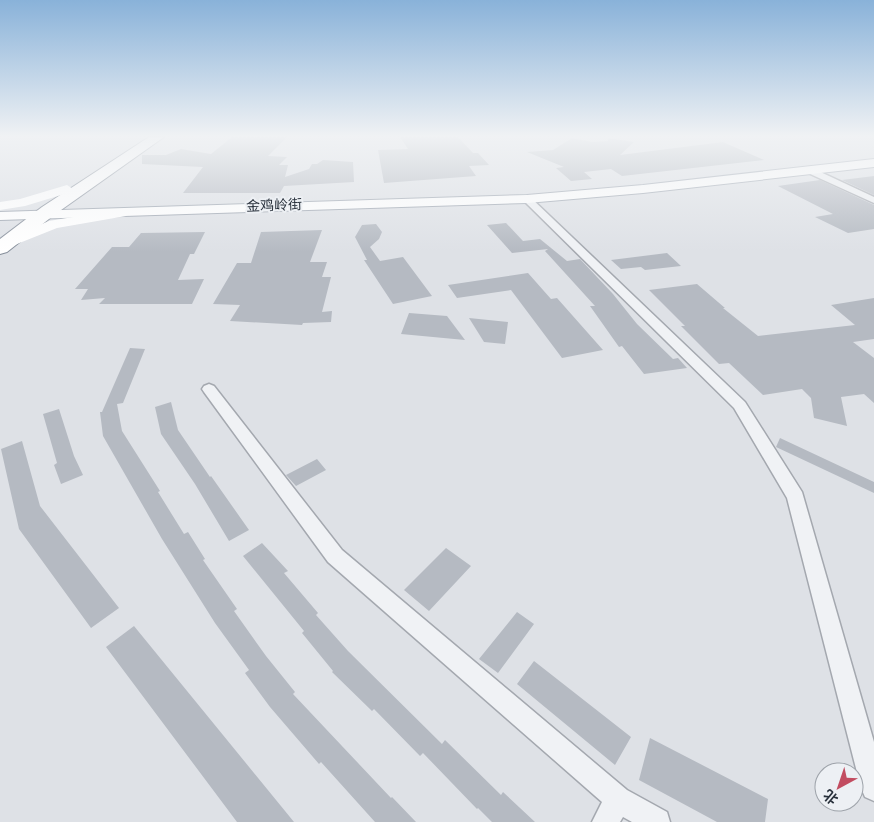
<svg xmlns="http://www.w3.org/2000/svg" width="874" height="822" viewBox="0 0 874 822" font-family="Inter,'Noto Sans SC',sans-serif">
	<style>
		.building { fill: #b5bac2 }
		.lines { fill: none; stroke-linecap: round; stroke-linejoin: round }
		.street-casing { stroke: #a4a8af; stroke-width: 3 }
		.primary-casing { stroke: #9ea6b1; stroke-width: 2 }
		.highway-casing { stroke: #868f9b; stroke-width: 2 }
		.street { fill: #f0f2f5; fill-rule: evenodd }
		.secondary { fill: #fff; fill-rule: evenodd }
		.primary { fill: #fff; fill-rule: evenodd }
		.highway { fill: #fff; fill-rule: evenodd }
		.labels { text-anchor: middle; stroke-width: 4; stroke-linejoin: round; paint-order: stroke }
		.far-street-label { font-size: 14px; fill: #28303b; stroke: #edf0f4 }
	</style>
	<rect width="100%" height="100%" fill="#dee1e6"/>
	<path class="building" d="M232,137H287L268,156L287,157L279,165H288L285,177L309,169L312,164H317L323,160L353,162L354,182L284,186L280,193H183L203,167L142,164V155H166L181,149L211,154Z
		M400,137H458L473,153H478L489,165L469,166L476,176L384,183L378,150L408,149Z
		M572,138L592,142L608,141V138L634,142L620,155L723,142L764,160L622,176L611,169L584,172L592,179L571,181L556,168L564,167L527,152L553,150Z
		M874,176V195L842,180Z
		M820,180L874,205V229L848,233L815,217L833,214L778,186Z
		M506,223L523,241L540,239L567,261L580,259L613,294L637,324L673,359L678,358L687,368L644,374L622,346L619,347L590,306H595L545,251L548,249L512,253L487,225Z
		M376,224L382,232L379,239L370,247L380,261L403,257L432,296L393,304L364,260H367L355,237L362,225Z
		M322,230L310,262H327L322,277H331L322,312L332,311L331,322L303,323L302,325L230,321L240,305L213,304L237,263H251L261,232Z
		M205,232L194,254H190L178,280L204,279L192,304H99L105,298L81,300L88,289H75L112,247H129L141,233Z
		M667,253L681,266L645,270L641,267L621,269L611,260Z
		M528,273L551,299L557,298L603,350L562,358L511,290L457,298L448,285Z
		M697,284L725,308H723L758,336L855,325L831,305L874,298V339L853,342L874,358V403L864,394L841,397L847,426L814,418L811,398L802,389L763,395L729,363L719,364L681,326H685L649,290Z
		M409,313L447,316L465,340L401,334Z
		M469,318L508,322L505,344L484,342Z
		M130,348L145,349L123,403L117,404L122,431L160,491L158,492L184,534L188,532L205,559L203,560L237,609L234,611L266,656L295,692L293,694L391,798L392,797L416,822H375L321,762L319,764L270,707L245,673L249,670L215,623L162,539L103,436L100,412H102Z
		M171,402L178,430L210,477L211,476L249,530L229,541L195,484L161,434L155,407Z
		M59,409L74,456L83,475L61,484L54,465L57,463L43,414Z
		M780,438L874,482V493L776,447Z
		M22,441L40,506L119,608L91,628L19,529L1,449Z
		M317,459L326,470L296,486L286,475Z
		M262,543L288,571L284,573L318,613L316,615L348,651L442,744L445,740L501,795L503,792L535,822H492L478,808L477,809L423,753L420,756L374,709L372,711L332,672L333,671L302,633L304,631L243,556Z
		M446,548L471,566L429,611L404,590Z
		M517,612L534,624L498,673L479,659Z
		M134,626L294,822H237L106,647Z
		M534,661L631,737L615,765L517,684Z
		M650,738L768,799L765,822H717L639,780Z"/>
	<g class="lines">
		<g class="street-casing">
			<path id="street" d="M808,169H814L874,197V203L808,173Z
				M527,196L530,197L745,402L802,492L874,742V801L865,797L861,788L787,498L734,408L524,201V197Z
				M209,384L214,386L342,550L627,790L667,812L670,822H632L623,817L620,822H592L602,802L328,562L204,392L202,389L204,386Z"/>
		</g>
		<g class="primary-casing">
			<path id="primary" d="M874,159V167L643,193L527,203L0,220V212L527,195L643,185Z"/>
		</g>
		<g class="highway-casing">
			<path id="highway" d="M149,137H164L54,215L7,252L0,254V239L42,207Z"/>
		</g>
		<use href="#street" class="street"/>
		<path class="secondary" d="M67,185L73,189L71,192L25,206L0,210V202L20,199Z
			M121,209L126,210L128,213L126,216L57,228L7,248L0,244L2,241L49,221Z"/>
		<use href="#primary" class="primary"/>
		<use href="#highway" class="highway"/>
	</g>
	<linearGradient id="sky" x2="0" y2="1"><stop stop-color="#89b2d9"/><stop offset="0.54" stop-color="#f0f2f4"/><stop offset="1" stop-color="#f0f2f4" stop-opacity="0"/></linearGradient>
	<rect width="874" height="252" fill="url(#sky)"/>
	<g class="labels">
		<g class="far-street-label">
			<text transform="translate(274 205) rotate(-2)" y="5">金鸡岭街</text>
		</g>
	</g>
	<g transform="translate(839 787) rotate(220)"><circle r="24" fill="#edf0f4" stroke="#9ea3aa"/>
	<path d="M0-4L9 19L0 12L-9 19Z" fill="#c24c60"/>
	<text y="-8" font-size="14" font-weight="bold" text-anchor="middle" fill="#28303b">北</text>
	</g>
</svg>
